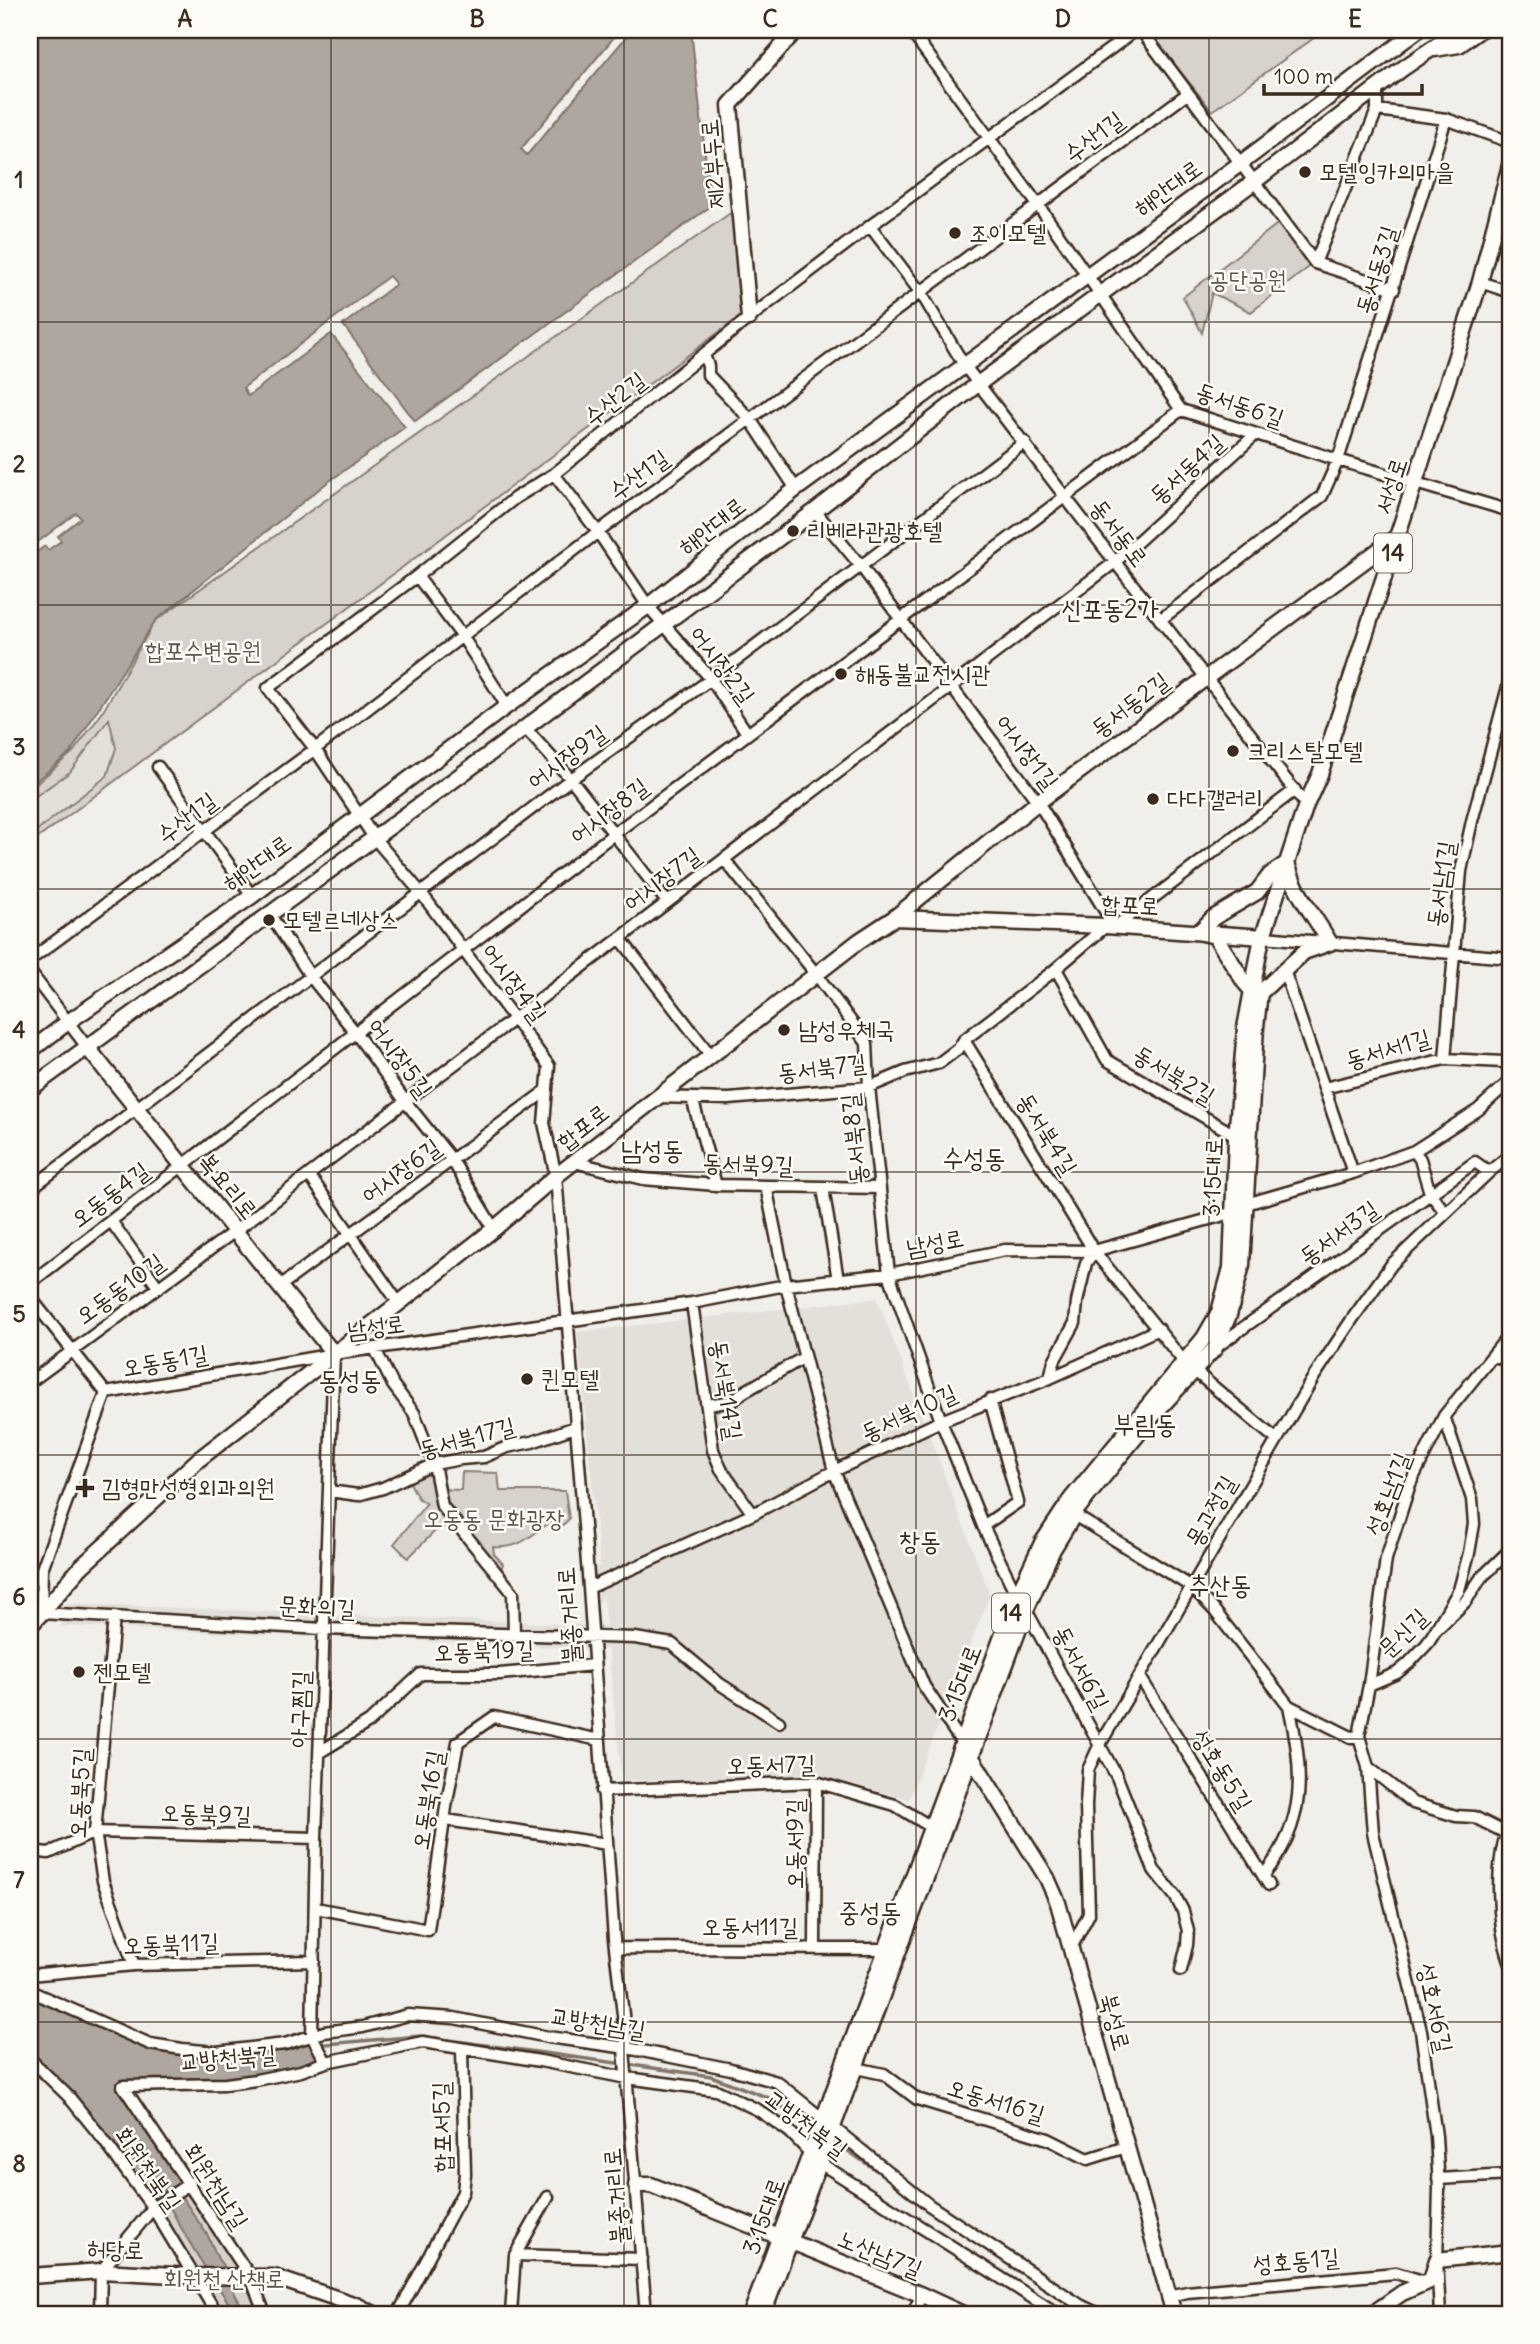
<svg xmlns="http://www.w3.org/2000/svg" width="1540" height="2344" viewBox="0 0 1540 2344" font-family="Delius,'Poor Story',sans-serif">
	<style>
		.built { fill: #e3e0da }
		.green { fill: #d7d2cc; stroke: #897e75; stroke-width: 2 }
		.water { fill: #aea69f; stroke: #80746b; stroke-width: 2 }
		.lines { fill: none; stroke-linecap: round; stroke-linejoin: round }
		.stream { stroke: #80746b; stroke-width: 3.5 }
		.street-casing { stroke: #3b2a1e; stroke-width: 15 }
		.secondary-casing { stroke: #3b2a1e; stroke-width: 19 }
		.primary-casing { stroke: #3b2a1e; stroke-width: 19 }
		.street { stroke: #fdfcf7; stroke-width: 10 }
		.secondary { stroke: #fdfcf7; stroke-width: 14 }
		.primary { stroke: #fdfcf7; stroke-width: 14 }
		.grid { fill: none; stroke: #3b2a1e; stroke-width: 2; stroke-opacity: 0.55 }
		.poi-dot { fill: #3b2a1e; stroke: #fdfcf7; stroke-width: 2.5 }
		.labels { text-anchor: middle; stroke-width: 5; stroke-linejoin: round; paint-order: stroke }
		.shield { fill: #fdfcf7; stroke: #75695f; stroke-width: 2 }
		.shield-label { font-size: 23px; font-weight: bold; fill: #3b2a1e }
		.street-label { font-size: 24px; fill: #3b2a1e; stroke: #fdfcf7 }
		.poi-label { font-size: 24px; fill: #3b2a1e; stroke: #fdfcf7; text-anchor: start }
		.park-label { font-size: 24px; fill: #62544a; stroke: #fdfcf7 }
		.neighbourhood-label { font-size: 26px; fill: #3b2a1e; stroke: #fdfcf7 }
		.neatline { fill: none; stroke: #3b2a1e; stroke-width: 2.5 }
		.grid-label { font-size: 23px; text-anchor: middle; font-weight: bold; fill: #3b2a1e }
	</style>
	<rect width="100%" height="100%" fill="#f1efea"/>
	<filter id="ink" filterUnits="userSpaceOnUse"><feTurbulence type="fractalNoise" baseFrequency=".0143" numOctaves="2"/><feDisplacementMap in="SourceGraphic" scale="14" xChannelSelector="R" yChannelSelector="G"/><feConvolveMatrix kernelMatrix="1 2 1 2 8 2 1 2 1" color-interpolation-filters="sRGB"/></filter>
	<g filter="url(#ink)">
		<path class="built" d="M101,720L118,728L116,751L110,766L100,783L30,841V790L73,757Z
			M877,1298L990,1595L909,1799L830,1779L622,1780L608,1649L61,1626L66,1603L606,1626L603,1595L598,1604L594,1603L591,1568L600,1566L577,1332Z"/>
		<path class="green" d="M1147,30H1325L1212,111Z
			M736,209L742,315L30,844V836L107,776L116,748L109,719L70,772L30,800V789L73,752L102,713L155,621Z
			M1280,222L1309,267L1251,312L1212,293L1202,333L1183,297Z
			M431,1470L439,1489L461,1490L462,1472L498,1473L500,1491H565L569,1519L562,1526L551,1522C528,1536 522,1549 493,1547L494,1554L503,1564L501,1569L496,1571L467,1530L457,1532L441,1525L408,1558L394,1544L426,1504L418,1498L408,1479Z
			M190,2183L251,2278L265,2314H217L153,2208Z"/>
		<path class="water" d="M30,30H620L521,149L527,155L632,30H691L711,206L415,421L343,325L396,284L389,276L243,388L248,396L331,334L405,427L324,485L155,621L70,753L30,786V557L45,546L48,550L61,541L58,536L81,518L76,513L30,548Z
			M30,1991L150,2044L216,2052L312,2036L326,2062L256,2080L124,2086L190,2183L178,2191L208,2236L218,2259L226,2269L234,2292L246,2314H234C229,2301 222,2293 214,2281C196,2255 181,2228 166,2200L153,2208L75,2103L30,2059Z"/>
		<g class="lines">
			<path class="stream" d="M326,2044L420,2036L711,2076L769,2098L814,2128
				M835,2142L895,2183
				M1042,2285L1083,2314"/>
			<g class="street-casing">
				<path id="street" d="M910,30L1038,205L1181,410L1338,460L1510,511
					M1141,30L1315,263L1394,289
					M1377,110L1446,119L1510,142
					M870,226L921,293L964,365L1115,562L1306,805
					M1315,263L1377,110V89
					M1480,282L1510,292
					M704,355L708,366V375L750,419L796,489
					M554,474L598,532L648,606L711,679L747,733
					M815,511L860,565L1038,802L1115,927L1295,790
					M417,576L462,636L507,706
					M1160,620L1322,496L1338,460L1446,119
					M525,728L571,779L667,902
					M158,767L252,896
					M724,859L816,974L867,1043L869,1087L889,1274L941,1421L983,1526L1017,1596
					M270,915L311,977L355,1032L405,1101L452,1160L494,1229
					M1264,937L1510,958
					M620,938L711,1056
					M30,960L315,749L598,532L1187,94
					M1056,969L1107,1060L1240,1138
					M1284,970L1353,1173
					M30,972L87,1047
					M964,1040L1094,1251L1185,1363L1277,1440
					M1445,1059L1461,871L1472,821L1510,679
					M1324,1088L1445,1059L1503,1062
					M658,1097L729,1099L869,1087L905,1072L939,1063L959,1048L964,1040L1051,973L1106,926
					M692,1098L716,1185
					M1414,1151L1420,1159L1430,1193L1445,1212
					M574,1162L643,1179L716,1185L880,1188
					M309,1175L398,1302
					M766,1186L786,1285L834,1471L924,1686L964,1746
					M823,1188L838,1280
					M30,1189L571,779L711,679L1025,442
					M111,1221L158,1287
					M30,1283L615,833L1181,410
					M280,1286L547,1090
					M30,1297L106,1393
					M692,1303L713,1450L721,1469L753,1514
					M1215,1348L1475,1162L1489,1172
					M375,1349L393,1385L414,1413L434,1464L442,1506L513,1593L514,1635
					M1493,1355L1510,1362
					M1050,1378L1054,1361L1075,1323L1077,1302L1086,1263L1094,1251
					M30,1382L235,1231L1115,562L1256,434
					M708,1405L733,1401L742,1393L803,1358
					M329,1491L358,1495L383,1488L434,1464L461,1459L484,1457L507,1447L532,1442L575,1427
					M1074,1515L1192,1587L1214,1610L1289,1706L1351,1737L1359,1736
					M983,1526L1018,1502L990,1400
					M589,1588L753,1514L834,1471L941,1421L1050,1378L1159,1329
					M30,1604L41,1613
					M1026,1610L1117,1777L1154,1870L1175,1896L1183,1911L1188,1931L1187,1945L1181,1970
					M41,1613L42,1569L106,1393L334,1354L692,1303L786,1285L889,1274L1005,1250L1094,1251L1235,1212L1246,1204L1353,1173L1414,1151L1478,1110L1510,1081
					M41,1613L323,1629L635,1638L672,1644L720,1684L779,1722
					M114,1617L95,1832L103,1881L134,1965
					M1435,1631L1459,1590L1469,1553L1474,1524L1472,1499L1444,1416
					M1140,1677L1269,1885
					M1369,1685L1397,1673L1409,1663L1427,1644L1435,1631L1465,1602L1481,1578L1510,1550
					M320,1752L369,1722L421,1674H500L593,1665
					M1368,1767L1373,1833L1421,2031L1436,2136L1439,2188L1437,2260L1440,2314
					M602,1791L816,1782L895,1805L931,1827
					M446,1820L607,1844
					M1510,1823C1494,1862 1497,1923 1510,1962
					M1506,1833L1474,1817L1456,1816L1413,1803L1368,1767L1359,1736L1369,1685L1386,1559L1410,1484L1444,1416L1510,1334
					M30,1851L49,1853L95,1832L316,1838
					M1263,1876C1308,1821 1303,1771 1289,1706
					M316,1908L428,1930L446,1807L458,1742L494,1717L599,1740
					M1072,1946L1089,1914L1086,1805L1088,1770L1099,1746L1313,1378L1353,1318L1392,1264L1489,1172L1510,1155
					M815,1947L816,1782
					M615,1948L886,1949
					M30,1975L134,1965L314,1961
					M30,1991L150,2044L182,2049L216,2052L285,2044L324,2032L363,2027L408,2015L454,2018L548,2037L627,2048L731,2069L777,2082L929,2205L1080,2305L1099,2314
					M30,2059L69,2097L103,2139L153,2208L217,2314
					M326,2062L312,2036L316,1838L334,1354
					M856,2068L884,2074L917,2099L1048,2139L1088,2159L1126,2147
					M123,2086L226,2084L256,2080L301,2071L326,2062L423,2042L540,2061L627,2078L716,2090L758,2110L790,2132L820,2163L1058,2314
					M123,2086L251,2278L265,2314
					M1438,2179L1510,2175
					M515,2255L642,2259
					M1169,2296L1187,2292L1396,2273L1426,2282
					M100,2314L101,2271L153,2208L190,2183
					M398,2314L463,2192L465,2174L462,2050
					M511,2314L515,2255L548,2197
					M646,2314L624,2049L627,2048L614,1939L589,1588L556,1176L544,1123L549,1066L422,894L375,839L315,749L268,688L417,576L515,498L554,474L749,318L870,226L1136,30
					M912,2314L922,2295"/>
			</g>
			<g class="secondary-casing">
				<path id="secondary" d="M749,318L730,105L796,30
					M894,918L1038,802L1398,536
					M87,1047L334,1354
					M30,1626L81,1567L198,1460L494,1229L556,1176L859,941L894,918L1106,926L1264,937
					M636,2185H651L922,2295L963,2314
					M30,2276L101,2271L192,2276L274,2277L356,2305L374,2314
					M1372,2314L1402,2293L1431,2280L1437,2260L1510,2252"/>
			</g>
			<g class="primary-casing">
				<path id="primary" d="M1435,49L1459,45L1480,30
					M1252,991L1245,983L1215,936L1199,932L1213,918L1257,892L1270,875L1287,863C1296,895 1314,915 1330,943L1304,952L1260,993
					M30,1051L68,1022L252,896L507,706L648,606L796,489L1241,163L1418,30
					M30,1089L525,728L815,511L978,384L1255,181L1402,69L1459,30
					M972,1758L1047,1878L1058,1903L1174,2314
					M751,2314L1017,1596L1042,1543L1071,1499L1204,1338L1219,1312L1231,1268L1236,1139L1245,1028L1261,942L1306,805L1320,774L1480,282L1510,165
					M763,2314L1026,1610L1053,1549L1078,1508L1155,1413L1215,1348L1229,1315L1242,1265L1256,1027L1260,992"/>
			</g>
			<use href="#street" class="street"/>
			<use href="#secondary" class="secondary"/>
			<use href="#primary" class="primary"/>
		</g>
	</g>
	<path class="grid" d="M331,30V2314M624,30V2314M916,30V2314M1209,30V2314M30,322H1510M30,605H1510M30,889H1510M30,1172H1510M30,1455H1510M30,1739H1510M30,2022H1510"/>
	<g class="poi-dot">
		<circle cx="1305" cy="172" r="7"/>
		<circle cx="955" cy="233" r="7"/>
		<circle cx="793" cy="531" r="7"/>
		<circle cx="841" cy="674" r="7"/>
		<circle cx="1233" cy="751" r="7"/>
		<circle cx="1153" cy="799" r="7"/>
		<circle cx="269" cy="920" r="7"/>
		<circle cx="784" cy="1030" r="7"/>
		<circle cx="527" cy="1379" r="7"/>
		<path d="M81.5 1477.5h7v7h7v7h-7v7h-7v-7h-7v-7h7z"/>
		<circle cx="79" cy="1672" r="7"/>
	</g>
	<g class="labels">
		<g class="shield">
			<rect x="1374" y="533.5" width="38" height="39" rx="5"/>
			<rect x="992" y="1593.5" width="38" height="39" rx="5"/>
		</g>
		<g class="shield-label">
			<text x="1393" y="561">14</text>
			<text x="1011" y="1621">14</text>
		</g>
		<g class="street-label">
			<text transform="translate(1094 137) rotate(-37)" y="8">수산1길</text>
			<text transform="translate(713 164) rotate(-95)" y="8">제2부두로</text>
			<text transform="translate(1168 188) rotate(-36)" y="8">해안대로</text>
			<text transform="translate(1377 270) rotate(-73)" y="8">동서동3길</text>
			<text transform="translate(615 399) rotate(-38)" y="8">수산2길</text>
			<text transform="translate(1240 405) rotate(19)" y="8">동서동6길</text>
			<text transform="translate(1187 469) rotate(-42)" y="8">동서동4길</text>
			<text transform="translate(639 475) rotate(-36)" y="8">수산1길</text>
			<text transform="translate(1391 486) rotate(-72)" y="8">서성로</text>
			<text transform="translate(712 526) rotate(-38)" y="8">해안대로</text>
			<text transform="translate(1119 533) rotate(53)" y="8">동서동로</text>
			<text transform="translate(722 665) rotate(53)" y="8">어시장2길</text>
			<text transform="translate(1130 705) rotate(-37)" y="8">동서동2길</text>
			<text transform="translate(1027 752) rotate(53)" y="8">어시장1길</text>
			<text transform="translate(567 757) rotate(-36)" y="8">어시장9길</text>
			<text transform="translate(609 811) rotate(-37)" y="8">어시장8길</text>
			<text transform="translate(187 818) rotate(-37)" y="8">수산1길</text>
			<text transform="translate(257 863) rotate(-36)" y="8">해안대로</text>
			<text transform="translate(662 879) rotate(-37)" y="8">어시장7길</text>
			<text transform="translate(1441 884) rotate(-82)" y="8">동서남1길</text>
			<text transform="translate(1130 905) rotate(3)" y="8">합포로</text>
			<text transform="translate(514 983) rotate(54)" y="8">어시장4길</text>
			<text transform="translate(1388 1049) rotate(-16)" y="8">동서서1길</text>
			<text transform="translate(400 1058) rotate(54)" y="8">어시장5길</text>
			<text transform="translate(822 1068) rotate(-7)" y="8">동서북7길</text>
			<text transform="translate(1174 1075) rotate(31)" y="8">동서북2길</text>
			<text transform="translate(583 1127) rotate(-38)" y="8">합포로</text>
			<text transform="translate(1047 1134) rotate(58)" y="8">동서북4길</text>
			<text transform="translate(854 1139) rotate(-96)" y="8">동서북8길</text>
			<text transform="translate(748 1164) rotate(2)" y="8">동서북9길</text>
			<text transform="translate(401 1171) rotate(-36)" y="8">어시장6길</text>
			<text transform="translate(1213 1177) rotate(-88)" y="8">3·15대로</text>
			<text transform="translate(228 1186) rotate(51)" y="8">복요리로</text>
			<text transform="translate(110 1195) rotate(-37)" y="8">오동동4길</text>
			<text transform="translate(1339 1233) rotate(-36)" y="8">동서서3길</text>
			<text transform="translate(935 1243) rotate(-11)" y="8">남성로</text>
			<text transform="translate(120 1289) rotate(-36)" y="8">오동동10길</text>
			<text transform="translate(376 1327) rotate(-7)" y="8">남성로</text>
			<text transform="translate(165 1361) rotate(-10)" y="8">오동동1길</text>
			<text transform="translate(726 1390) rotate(81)" y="8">동서북14길</text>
			<text transform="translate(909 1413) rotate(-25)" y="8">동서북10길</text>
			<text transform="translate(467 1438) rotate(-15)" y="8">동서북17길</text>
			<text transform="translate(1388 1494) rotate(-69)" y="8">성호남1길</text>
			<text transform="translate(1211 1511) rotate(-60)" y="8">몽고정길</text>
			<text transform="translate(317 1607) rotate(3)" y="8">문화의길</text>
			<text transform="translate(569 1615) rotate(-94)" y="8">불종거리로</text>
			<text transform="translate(1403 1633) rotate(-44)" y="8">문신길</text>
			<text transform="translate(484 1651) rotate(-2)" y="8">오동북19길</text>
			<text transform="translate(1081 1668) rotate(62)" y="8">동서서6길</text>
			<text transform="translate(960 1683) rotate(-69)" y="8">3·15대로</text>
			<text transform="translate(300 1709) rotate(-88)" y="8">아구찜길</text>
			<text transform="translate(771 1765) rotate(-1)" y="8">오동서7길</text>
			<text transform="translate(1222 1770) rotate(58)" y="8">성호동5길</text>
			<text transform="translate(80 1793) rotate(-87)" y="8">오동북5길</text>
			<text transform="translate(428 1800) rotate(-81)" y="8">오동북16길</text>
			<text transform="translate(206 1814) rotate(2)" y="8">오동북9길</text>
			<text transform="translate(795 1844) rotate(-90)" y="8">오동서9길</text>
			<text x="750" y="1935">오동서11길</text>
			<text transform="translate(171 1944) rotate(-2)" y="8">오동북11길</text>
			<text transform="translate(1435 2008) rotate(78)" y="8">성호서6길</text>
			<text transform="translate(1115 2022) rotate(75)" y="8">북성로</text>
			<text transform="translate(598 2023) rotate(9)" y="8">교방천남길</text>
			<text transform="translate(228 2058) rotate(-5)" y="8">교방천북길</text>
			<text transform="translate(996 2101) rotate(17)" y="8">오동서16길</text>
			<text transform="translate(806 2124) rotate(37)" y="8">교방천북길</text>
			<text transform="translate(442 2127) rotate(-91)" y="8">합포서5길</text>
			<text transform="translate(148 2169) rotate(55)" y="8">회원천북길</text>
			<text transform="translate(216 2186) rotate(57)" y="8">회원천남길</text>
			<text transform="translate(616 2196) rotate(-95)" y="8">불종거리로</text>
			<text transform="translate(764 2216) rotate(-70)" y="8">3·15대로</text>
			<text transform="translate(115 2250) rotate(1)" y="8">허당로</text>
			<text transform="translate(880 2254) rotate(22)" y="8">노산남7길</text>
			<text transform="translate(1296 2261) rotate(-5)" y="8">성호동1길</text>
		</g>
		<g class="poi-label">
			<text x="1319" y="180">모텔잉카의마을</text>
			<text x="969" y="241">조이모텔</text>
			<text x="807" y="539">리베라관광호텔</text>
			<text x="855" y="682">해동불교전시관</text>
			<text x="1247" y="759">크리스탈모텔</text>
			<text x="1167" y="807">다다갤러리</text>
			<text x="283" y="928">모텔르네상스</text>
			<text x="798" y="1038">남성우체국</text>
			<text x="541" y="1387">퀸모텔</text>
			<text x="101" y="1496">김형만성형외과의원</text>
			<text x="93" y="1680">젠모텔</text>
		</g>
		<g class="park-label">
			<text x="1248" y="288">공단공원</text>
			<text x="203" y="659">합포수변공원</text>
			<text x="494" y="1527">오동동 문화광장</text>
			<text x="224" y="2287">회원천 산책로</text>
		</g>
		<g class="neighbourhood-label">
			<text x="1110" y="618">신포동2가</text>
			<text x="652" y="1159">남성동</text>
			<text x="974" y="1167">수성동</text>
			<text x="350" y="1389">동성동</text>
			<text x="1145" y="1433">부림동</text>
			<text x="920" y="1550">창동</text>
			<text x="1220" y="1594">추산동</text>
			<text x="870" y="1921">중성동</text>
		</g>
	</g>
	<rect width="1540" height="2344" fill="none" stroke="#fdfcf7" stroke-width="77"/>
	<path d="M1264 84v10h158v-10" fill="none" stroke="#3b2a1e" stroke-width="3.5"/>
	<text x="1274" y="84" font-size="21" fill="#3b2a1e" stroke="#fdfcf7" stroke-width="5" paint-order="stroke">100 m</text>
	<rect x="38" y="38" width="1464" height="2268" class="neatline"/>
	<g class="grid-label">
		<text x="185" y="27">A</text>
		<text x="477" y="27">B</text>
		<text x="770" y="27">C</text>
		<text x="1063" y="27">D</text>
		<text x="1355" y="27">E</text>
		<text x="19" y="188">1</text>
		<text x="19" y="472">2</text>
		<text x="19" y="755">3</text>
		<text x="19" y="1038">4</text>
		<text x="19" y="1322">5</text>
		<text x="19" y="1605">6</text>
		<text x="19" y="1888">7</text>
		<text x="19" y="2172">8</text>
	</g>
</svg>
